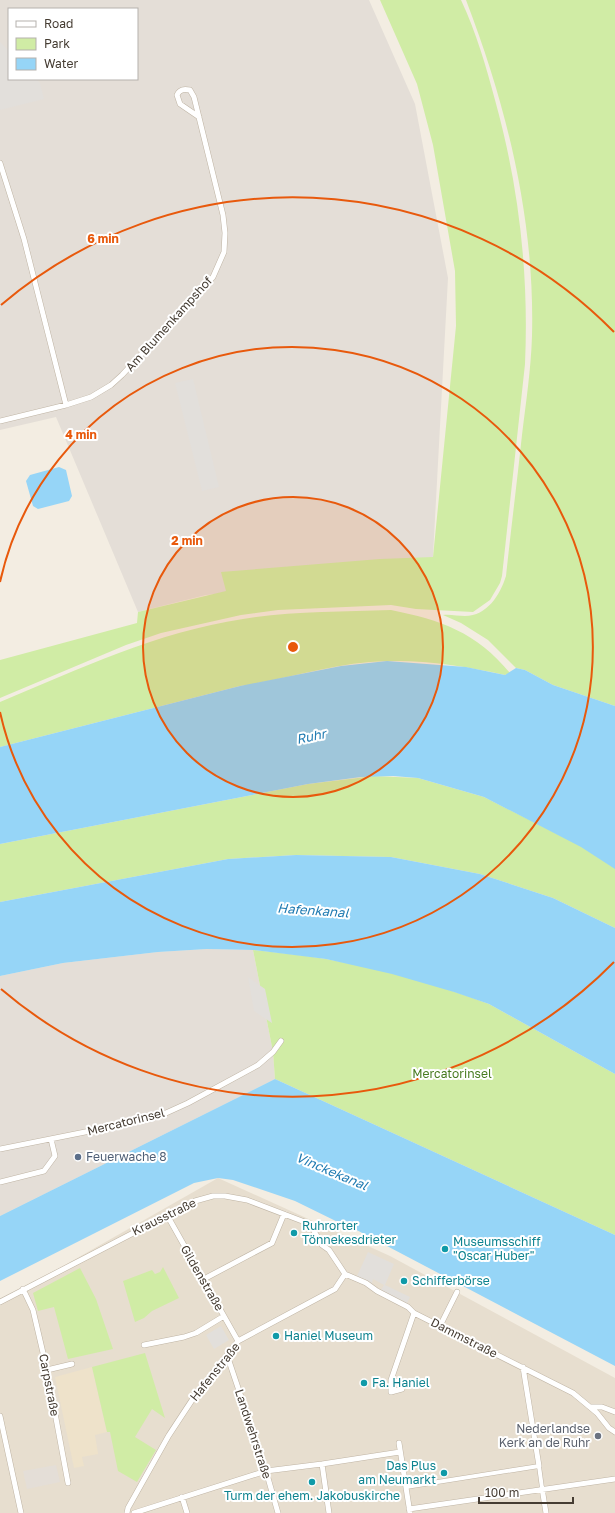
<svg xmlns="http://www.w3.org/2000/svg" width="615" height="1513" viewBox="0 0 615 1513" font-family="'Golos Text',sans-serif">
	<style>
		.residential { fill: #e7decf }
		.industrial { fill: #e4ded7; fill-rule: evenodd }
		.education { fill: #eee2ca }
		.green { fill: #d0eca5 }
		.parking { fill: #e2dfdb }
		.water { fill: #96d5f7 }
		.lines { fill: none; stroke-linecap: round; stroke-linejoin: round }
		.pedestrian-casing { stroke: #bfb4a4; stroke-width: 5 }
		.minor-casing { stroke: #bfb4a4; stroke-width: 6 }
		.pedestrian { stroke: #fff; stroke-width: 4 }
		.minor { stroke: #fff; stroke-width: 5 }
		.ring { fill: none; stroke: #e8590c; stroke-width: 2 }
		.service-dot { fill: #5c6f8a; stroke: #fff; stroke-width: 1.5 }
		.culture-dot { fill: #0f9aa8; stroke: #fff; stroke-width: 1.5 }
		.worship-dot { fill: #6b7280; stroke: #fff; stroke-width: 1.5 }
		.labels { text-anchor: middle; stroke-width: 4; stroke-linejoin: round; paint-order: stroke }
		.street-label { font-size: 12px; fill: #453c32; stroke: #fff }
		.park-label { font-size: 12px; fill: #477b20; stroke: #fff }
		.service-label { font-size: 12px; fill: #4e5e75; stroke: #fff; text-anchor: start }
		.culture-label { font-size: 12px; fill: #0d838f; stroke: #fff; text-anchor: start }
		.worship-label { font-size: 12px; fill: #5b616d; stroke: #fff; text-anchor: end }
		.water-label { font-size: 13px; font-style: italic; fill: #207bb2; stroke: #fff }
		.centre { fill: #e8590c; stroke: #fff; stroke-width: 2 }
		.ring-label { font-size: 12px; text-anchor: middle; font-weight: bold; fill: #e8590c; stroke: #fff; stroke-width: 4; stroke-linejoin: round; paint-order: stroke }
	</style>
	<rect width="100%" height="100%" fill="#f3ede2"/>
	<path class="residential" d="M218,1178L390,1256L615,1378V1513H0V1302Z"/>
	<path class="industrial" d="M0,0H369L415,104L448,278L432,574L206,595L138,612L56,417L0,430ZM9,9H137V79H9Z
		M207,949L253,950L273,1052L275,1079L0,1216V976L63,963L158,952Z
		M56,1465L60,1482L27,1489L23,1471Z"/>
	<path class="education" d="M92,1367L107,1432L95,1435L98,1454L82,1457L84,1466L74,1468L55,1377Z"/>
	<path class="green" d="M380,0H461C476,32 486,66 495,100C519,186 529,274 525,364L502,576L500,583L490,600L473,612L416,609L391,605L278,610L241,615L161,633L126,645L0,698V660L137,623L138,612L226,591L221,572L380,559L433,557L456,326L455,271L433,145L417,84Z
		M466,0H615V706L553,685L525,670L516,668L488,640L461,623L443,615C450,614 458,616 465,616C487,616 500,595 506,576C511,529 517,482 522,435C526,402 531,369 532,336C535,220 507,107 466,0Z
		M391,610C441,620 476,632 510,673L505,675C466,666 426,660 387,661C337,662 289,679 240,686L0,747V702C79,669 157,632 243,619C291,611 341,612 391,610Z
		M374,776L418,778L484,797L583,847L615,868V928L553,898L480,874L391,857L296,855L228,859L0,902V844L308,784Z
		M253,950C277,953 302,955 326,959C381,969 437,984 489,1004L615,1074V1235L275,1079L273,1052Z
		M163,1267L179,1298L152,1311L144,1318L135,1322L123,1281L152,1270L155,1274L160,1272Z
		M80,1268L96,1299L113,1349L68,1359L54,1307L38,1311L33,1293Z
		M145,1353L165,1418L152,1409L135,1437L156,1450L137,1482L118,1471L110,1432H107L92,1367Z"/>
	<path class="parking" d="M0,42L9,51V79H36L40,83L44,99L0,110Z
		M193,379L219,487L202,491L175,383Z
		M248,977L265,989L272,1023L254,1011Z
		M368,1252L394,1264L385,1285L410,1297L407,1303L381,1290L384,1285L373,1279L372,1283L357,1276Z
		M221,1326L229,1340L214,1349L206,1335Z"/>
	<path class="water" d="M59,467L66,470L72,496L69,501L38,509L33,506L26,481L30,475Z
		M387,661L466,667L505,675L516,668L525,670L553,685L615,706V869L581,847L484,797L418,778L393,776L361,777L308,784L0,844V747L240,686L341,666Z
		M296,855L391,857L480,874L553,898L615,928V1074L489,1004L454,992L392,974L326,959L253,950L207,949L158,952L63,963L0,976V902L228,859Z
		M275,1079L615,1235V1366L349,1226L348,1227L295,1201L233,1180L218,1178L194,1183L0,1281V1216Z"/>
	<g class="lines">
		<g class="pedestrian-casing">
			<path id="pedestrian" d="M406,1487L539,1466L542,1488"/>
		</g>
		<g class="minor-casing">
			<path id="minor" d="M0,163L24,239L66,405
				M0,421L66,405L91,397L111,385L122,375L213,277L224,252L225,233L223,215L194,97L190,90C184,89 180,89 177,95L180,104L199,117
				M0,1149L125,1124L166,1113L188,1103L258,1065L273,1052L281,1041
				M0,1182L44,1171L55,1156L51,1139
				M167,1215L238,1341
				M202,1280L272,1243L284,1214
				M23,1289L33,1310L47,1370L68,1483
				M0,1302L195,1201L213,1196H225L247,1200L310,1224L322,1245L329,1250L345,1274L366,1283L377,1291L408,1307L414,1313L573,1393L597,1413L609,1428L615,1432
				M440,1326L457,1292
				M144,1345L184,1337L196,1333L224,1316
				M227,1355L266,1471L278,1513
				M523,1367L539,1466
				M47,1370L72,1364
				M391,1380L401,1382L402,1389L391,1392V1380L414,1313
				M590,1407H602L615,1412
				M0,1416L21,1513
				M399,1443L410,1513
				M322,1464L329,1513
				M542,1488L546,1513
				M182,1497L187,1513
				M409,1509L615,1479
				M127,1513L128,1508L169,1435L196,1394L238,1341L335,1289L345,1274
				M134,1513L266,1471L322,1464L400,1452"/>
		</g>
		<use href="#pedestrian" class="pedestrian"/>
		<use href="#minor" class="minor"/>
	</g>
	<circle cx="293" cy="647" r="150" fill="#e8590c" fill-opacity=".12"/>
	<g class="ring">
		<circle cx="293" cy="647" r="150"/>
		<path d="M0 582A300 300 0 1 1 0 712"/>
		<path d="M614 962A450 450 0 0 1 1 989M1 305A450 450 0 0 1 614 332"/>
	</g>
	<circle class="service-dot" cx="78" cy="1157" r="4"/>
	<g class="culture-dot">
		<circle cx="294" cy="1233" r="4"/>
		<circle cx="445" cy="1249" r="4"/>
		<circle cx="404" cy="1281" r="4"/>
		<circle cx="276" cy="1336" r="4"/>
		<circle cx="364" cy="1383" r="4"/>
		<circle cx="444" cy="1473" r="4"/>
		<circle cx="312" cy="1482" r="4"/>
	</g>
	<circle class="worship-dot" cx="598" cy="1436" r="4"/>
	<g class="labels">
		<g class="street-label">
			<text transform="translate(169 324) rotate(-48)" y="4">Am Blumenkampshof</text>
			<text transform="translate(126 1122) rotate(-14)" y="4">Mercatorinsel</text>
			<text transform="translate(164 1217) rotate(-26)" y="4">Krausstraße</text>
			<text transform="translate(202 1278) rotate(60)" y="4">Gildenstraße</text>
			<text transform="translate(464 1338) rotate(27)" y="4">Dammstraße</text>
			<text transform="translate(215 1372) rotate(-51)" y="4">Hafenstraße</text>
			<text transform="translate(49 1385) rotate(79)" y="4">Carpstraße</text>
			<text transform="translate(253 1434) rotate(72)" y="4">Landwehrstraße</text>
		</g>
		<g class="park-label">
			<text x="452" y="1078">Mercatorinsel</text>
		</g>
		<g class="service-label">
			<text x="86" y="1161">Feuerwache 8</text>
		</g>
		<g class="culture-label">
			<text x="302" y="1230">Ruhrorter<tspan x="302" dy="14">Tönnekesdrieter</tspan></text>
			<text x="453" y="1246">Museumsschiff<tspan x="453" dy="14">"Oscar Huber"</tspan></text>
			<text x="412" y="1285">Schifferbörse</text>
			<text x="284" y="1340">Haniel Museum</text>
			<text x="372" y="1387">Fa. Haniel</text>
			<text x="436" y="1470" text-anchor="end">Das Plus<tspan x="436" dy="14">am Neumarkt</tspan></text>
			<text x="312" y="1500" text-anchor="middle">Turm der ehem. Jakobuskirche</text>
		</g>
		<g class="worship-label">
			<text x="590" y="1433">Nederlandse<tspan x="590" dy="14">Kerk an de Ruhr</tspan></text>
		</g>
		<g class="water-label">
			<text transform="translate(311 736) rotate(-12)" y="5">Ruhr</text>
			<text transform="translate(313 910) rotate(4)" y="5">Hafenkanal</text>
			<text transform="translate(332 1171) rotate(23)" y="5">Vinckekanal</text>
		</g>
	</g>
	<circle cx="293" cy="647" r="6" class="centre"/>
	<g class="ring-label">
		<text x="103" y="243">6 min</text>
		<text x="81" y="439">4 min</text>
		<text x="187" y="545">2 min</text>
	</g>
	<rect x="8" y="8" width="130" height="72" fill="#ffffff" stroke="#b5b1ad"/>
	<rect x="16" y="21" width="20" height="6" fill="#ffffff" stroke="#b5b1ad"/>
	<text x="44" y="28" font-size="12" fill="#453c32">Road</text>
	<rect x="16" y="38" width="20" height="12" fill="#d0eca5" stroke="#b5b1ad"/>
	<text x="44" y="48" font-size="12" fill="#453c32">Park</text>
	<rect x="16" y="58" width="20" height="12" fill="#96d5f7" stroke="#b5b1ad"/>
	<text x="44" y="68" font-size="12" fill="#453c32">Water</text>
	<path d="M479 1497v6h94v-6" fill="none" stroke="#453c32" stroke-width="2"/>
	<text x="485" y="1497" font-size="12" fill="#453c32" stroke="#ffffff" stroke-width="3" paint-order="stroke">100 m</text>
</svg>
